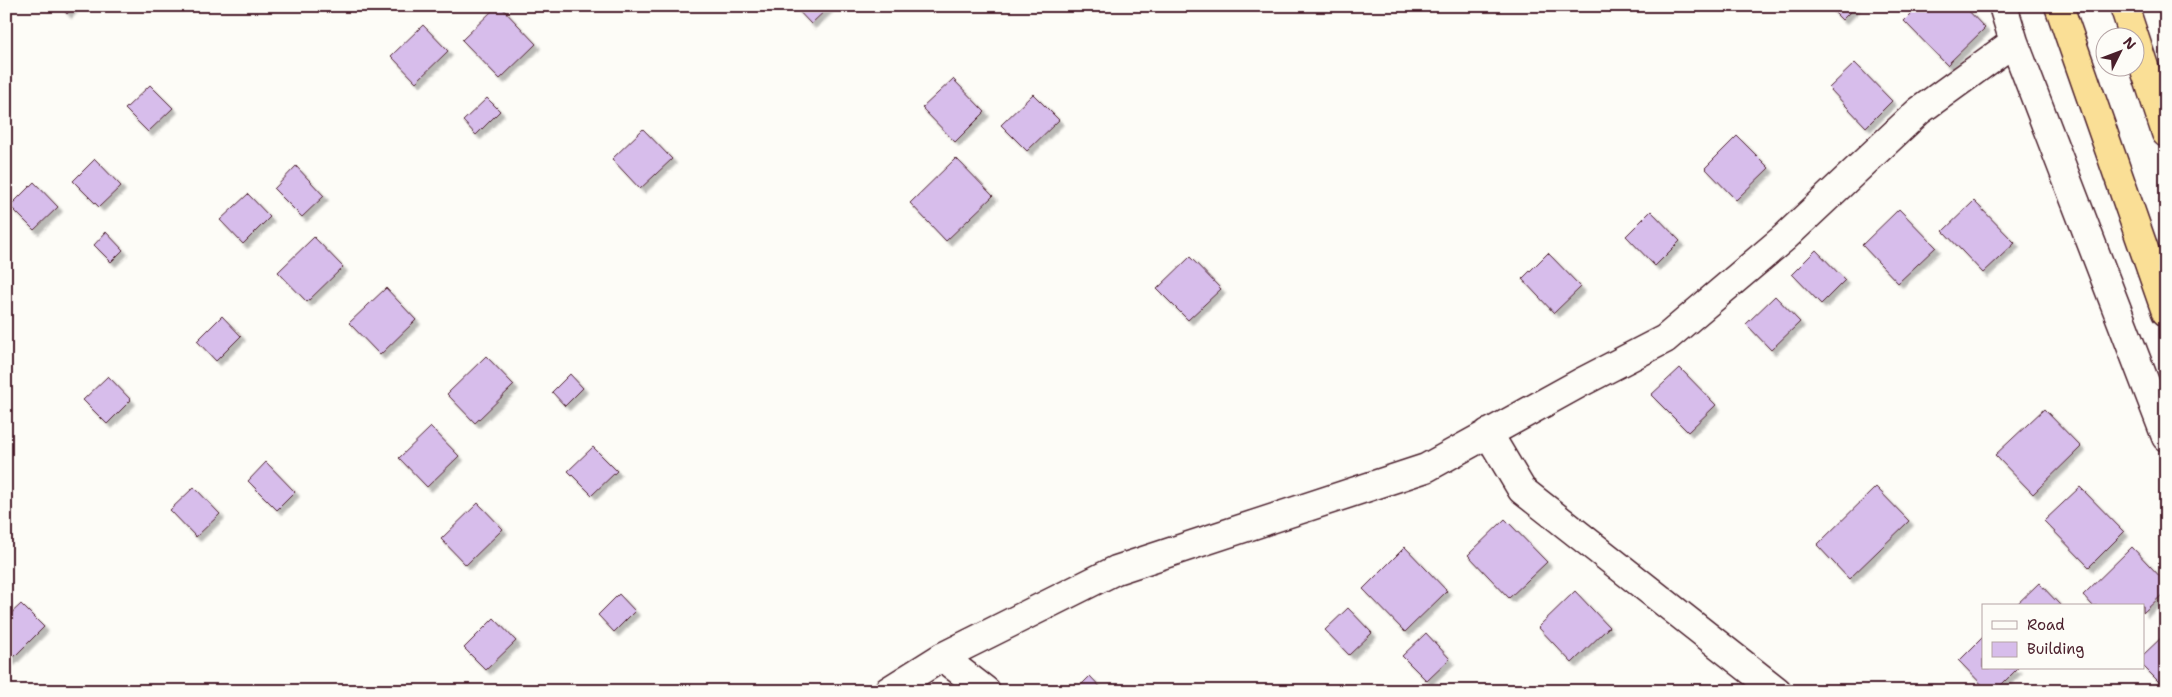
<svg xmlns="http://www.w3.org/2000/svg" width="2172" height="697" viewBox="0 0 2172 697" font-family="'Shantell Sans',sans-serif">
	<style>
		.building { fill: #d7bdeb; stroke: #4a1f2b; filter: url(#shadow) }
		.lines { fill: none; stroke-linecap: round; stroke-linejoin: round }
		.minor-casing { stroke: #4a1f2b; stroke-width: 31 }
		.highway-casing { stroke: #4a1f2b; stroke-width: 31 }
		.minor { stroke: #fdfcf7; stroke-width: 28 }
		.highway { stroke: #fadf96; stroke-width: 28 }
	</style>
	<defs>
		<filter id="shadow"><feDropShadow dx="4.5" dy="4.5" stdDeviation="1" flood-color="#0004"/></filter>
	</defs>
	<rect width="100%" height="100%" fill="#fdfcf7"/>
	<filter id="ink" filterUnits="userSpaceOnUse"><feTurbulence type="fractalNoise" baseFrequency=".02" numOctaves="2"/><feDisplacementMap in="SourceGraphic" scale="10" xChannelSelector="R" yChannelSelector="G"/><feConvolveMatrix kernelMatrix="1 2 1 2 8 2 1 2 1" color-interpolation-filters="sRGB"/></filter>
	<g filter="url(#ink)">
		<path class="building" d="M60,6H74L67,14Z
			M497,6H500L536,44L500,79L462,40Z
			M794,6H830L811,24Z
			M1828,6H1856L1842,20Z
			M1919,6H1964L1985,28L1947,65L1904,21Z
			M423,25L448,51L416,82L391,56Z
			M1855,63L1892,101L1866,127L1829,88Z
			M953,79L985,112L955,142L922,108Z
			M150,85L173,108L148,132L125,109Z
			M1033,94L1059,120L1027,151L1001,125Z
			M487,98L500,111L476,135L463,121Z
			M643,129L672,159L640,189L612,159Z
			M1737,136L1769,168L1736,200L1705,168Z
			M956,158L993,196L946,241L910,203Z
			M95,159L121,186L99,207L73,181Z
			M296,166L324,196L302,217L274,189Z
			M34,182L58,207L34,230L10,206Z
			M248,194L270,217L243,244L220,220Z
			M1974,201L2015,243L1983,273L1943,231Z
			M1899,209L1936,247L1898,283L1862,245Z
			M1651,211L1680,241L1655,266L1626,236Z
			M106,232L123,250L111,262L94,245Z
			M314,237L343,267L307,302L278,272Z
			M1816,250L1845,280L1821,304L1792,274Z
			M1548,253L1581,287L1554,313L1522,279Z
			M1190,257L1221,289L1188,320L1157,289Z
			M386,288L416,320L380,355L349,323Z
			M1775,296L1800,322L1771,350L1746,324Z
			M222,316L241,336L216,361L197,341Z
			M486,356L514,385L475,423L447,394Z
			M1680,368L1716,405L1688,432L1651,395Z
			M570,374L583,388L565,406L552,392Z
			M108,376L131,400L107,424L83,400Z
			M2044,409L2081,447L2033,494L1995,455Z
			M431,427L459,456L427,487L399,458Z
			M593,447L617,471L592,495L568,471Z
			M266,462L295,492L277,510L248,481Z
			M194,487L220,514L196,537L170,510Z
			M1876,487L1909,521L1849,579L1817,545Z
			M2080,487L2124,532L2089,567L2044,521Z
			M478,503L503,529L466,565L441,539Z
			M1505,519L1547,562L1509,598L1468,555Z
			M1405,547L1447,591L1405,632L1363,589Z
			M2132,547L2166,583V591L2143,613V606H2093L2083,595Z
			M2039,583L2061,606H2015Z
			M1575,591L1609,627L1572,663L1538,627Z
			M619,594L635,611L614,632L598,615Z
			M21,604L44,627L10,661L6,658V618Z
			M1348,608L1372,633L1349,655L1325,630Z
			M494,618L516,641L486,670L464,648Z
			M1426,633L1450,659L1427,681L1402,656Z
			M2164,635L2166,636V689L2143,666V655Z
			M1983,637V668H2018L1995,691H1988L1959,661Z
			M1090,676L1104,691H1075Z"/>
		<g class="lines">
			<g class="minor-casing">
				<path id="minor" d="M2003,6L2014,42L2166,437
					M1488,433L1522,490L1777,691
					M942,657L986,691
					M888,691L942,657L1116,570L1426,468L1580,383L1665,339L1784,238L1919,111L2014,42"/>
			</g>
			<g class="highway-casing">
				<path id="highway" d="M2059,6L2166,312
					M2124,6L2166,133"/>
			</g>
			<use href="#minor" class="minor"/>
			<use href="#highway" class="highway"/>
		</g>
	</g>
	<rect width="2172" height="697" fill="none" stroke="#fdfcf7" stroke-width="25"/>
	<rect x="12" y="12" width="2147" height="672" fill="none" stroke="#4a1f2b" stroke-width="2" filter="url(#ink)"/>
	<rect x="1982" y="604" width="162" height="65" fill="#fdfcf7" stroke="#b5a4a5"/>
	<rect x="1992" y="621" width="25" height="8" fill="#fdfcf7" stroke="#b5a4a5"/>
	<text x="2027" y="630" font-size="15" fill="#4a1f2b">Road</text>
	<rect x="1992" y="642" width="25" height="15" fill="#d7bdeb" stroke="#b5a4a5"/>
	<text x="2027" y="654" font-size="15" fill="#4a1f2b">Building</text>
	<g transform="translate(2120 52) rotate(48)"><circle r="24" fill="#fdfcf7" stroke="#b5a4a5"/>
	<path d="M0-4L9 19L0 12L-9 19Z" fill="#4a1f2b"/>
	<text y="-8" font-size="14" font-weight="bold" text-anchor="middle" fill="#4a1f2b">N</text>
	</g>
</svg>
